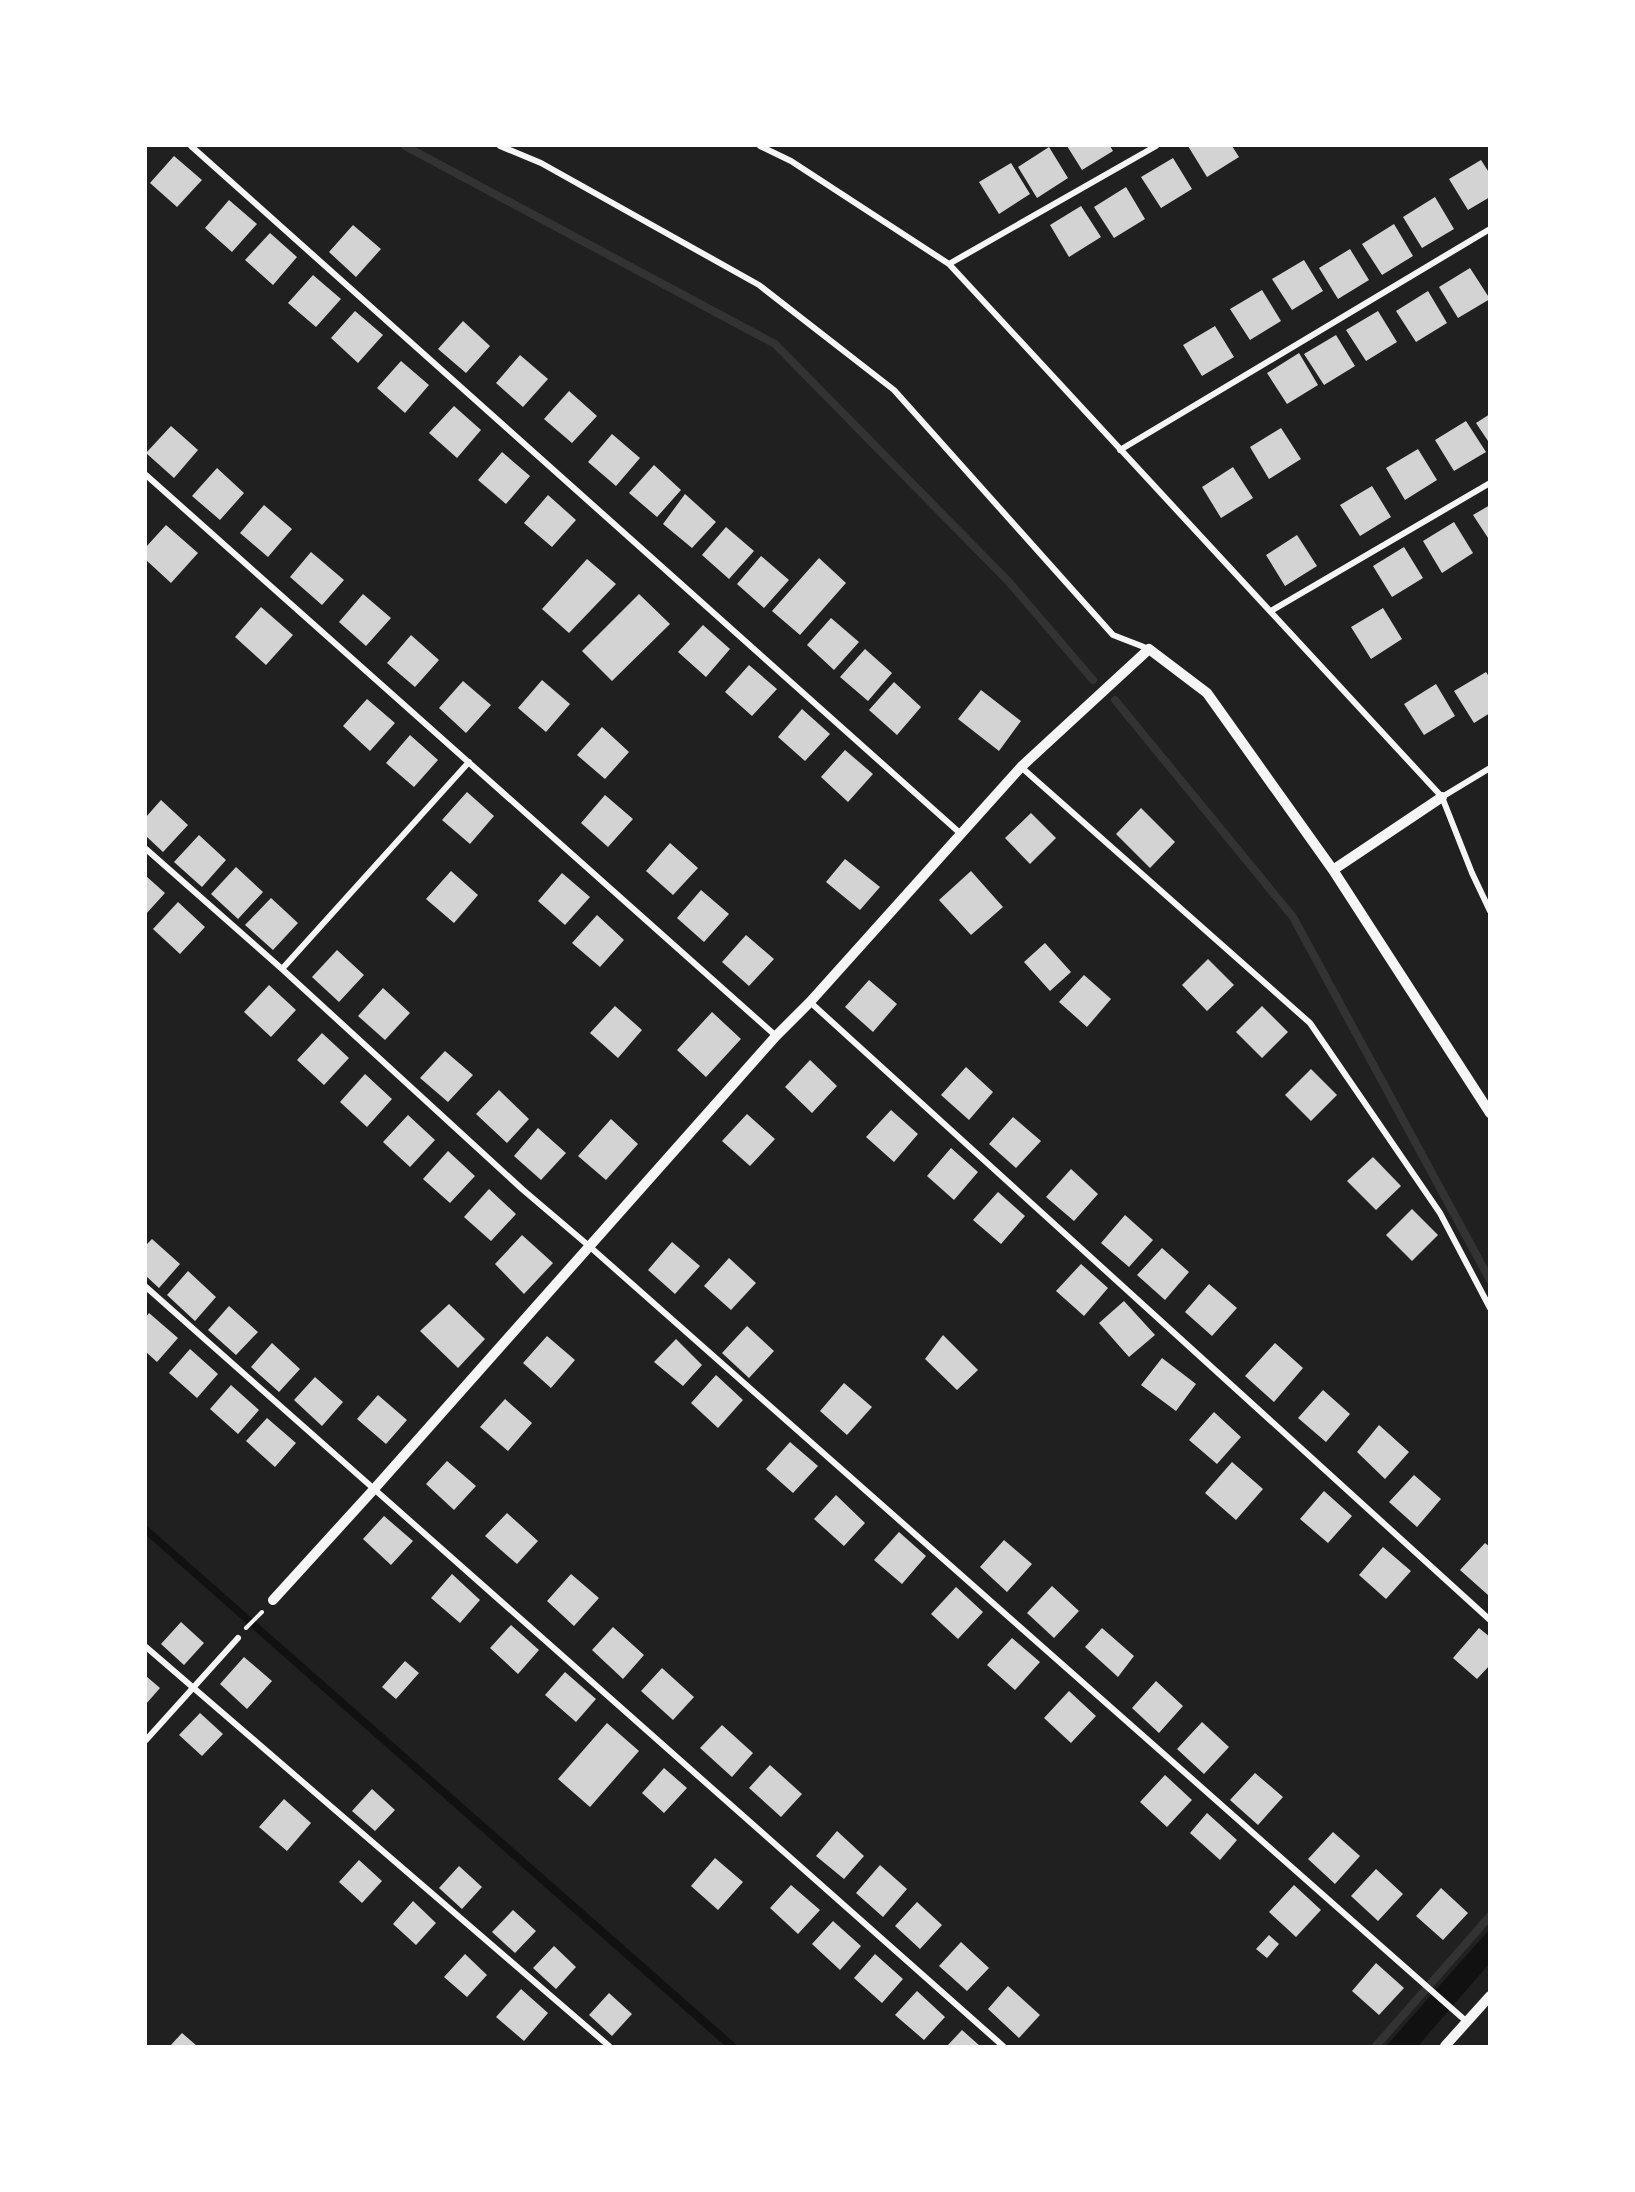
<svg xmlns="http://www.w3.org/2000/svg" width="1635" height="2192" viewBox="0 0 1635 2192" font-family="'Noto Sans',sans-serif">
	<style>
		.green { fill: #202020 }
		.lines { fill: none; stroke-linecap: round; stroke-linejoin: round }
		.stream { stroke: #333; stroke-width: 8 }
		.building { fill: #d3d3d3 }
		.path { stroke: #f5f5f5; stroke-width: 4 }
		.minor { stroke: #f5f5f5; stroke-width: 6 }
		.tertiary { stroke: #f5f5f5; stroke-width: 10 }
	</style>
	<rect width="100%" height="100%" fill="#111"/>
	<path class="green" d="M146,146H1489V1930L1386,2046H738L146,1525Z
		M146,1535L725,2046H146Z
		M1489,1964V2046H1418Z"/>
	<g class="lines">
		<path class="stream" d="M405,146L775,344L1009,582L1093,680
			M1115,700L1293,917L1490,1280
			M1376,2046L1490,1916"/>
	</g>
	<path class="building" d="M1067,146H1110L1113,151L1082,170Z
		M1188,146H1232L1239,157L1207,177Z
		M1049,147L1068,178L1037,198L1018,167Z
		M174,156L202,180L177,207L150,183Z
		M1173,158L1192,189L1161,208L1141,177Z
		M1481,160L1490,174V197L1468,210L1449,179Z
		M1011,163L1030,194L999,214L979,182Z
		M1126,187L1145,219L1114,238L1094,207Z
		M1435,197L1454,229L1422,248L1403,217Z
		M229,200L257,224L232,252L205,228Z
		M1081,206L1101,237L1069,257L1050,225Z
		M1394,224L1413,256L1382,275L1362,244Z
		M353,225L381,249L356,277L329,252Z
		M270,233L297,257L273,285L245,260Z
		M1350,249L1369,280L1338,299L1319,268Z
		M1304,260L1323,291L1292,310L1272,279Z
		M1470,268L1490,299L1458,318L1439,287Z
		M313,275L341,299L316,327L288,303Z
		M1262,290L1281,321L1250,340L1230,309Z
		M1428,291L1447,323L1416,342L1396,311Z
		M355,311L383,335L358,363L331,338Z
		M1378,311L1397,342L1366,361L1346,330Z
		M463,321L490,346L466,373L438,349Z
		M1215,326L1234,357L1202,376L1183,345Z
		M1336,335L1355,366L1324,385L1304,354Z
		M1299,353L1318,385L1287,404L1267,373Z
		M520,355L548,379L523,407L496,383Z
		M401,361L429,385L405,413L377,388Z
		M569,391L597,416L572,443L544,419Z
		M454,406L481,430L457,458L429,433Z
		M1490,414V444L1476,423Z
		M1466,421L1486,452L1454,471L1435,440Z
		M171,426L198,450L174,478L146,453Z
		M1281,428L1301,459L1269,479L1250,447Z
		M612,434L640,458L616,486L588,462Z
		M1418,449L1437,480L1405,500L1386,468Z
		M502,452L530,476L506,504L478,480Z
		M654,465L681,490L657,517L629,493Z
		M1233,467L1253,498L1221,518L1202,487Z
		M217,468L244,493L220,520L192,496Z
		M1372,486L1391,517L1360,536L1340,505Z
		M685,494L716,522L692,548L663,524Z
		M548,495L576,520L552,547L524,523Z
		M264,505L292,529L268,557L240,533Z
		M1490,505V541L1473,515Z
		M1454,522L1473,553L1442,573L1423,541Z
		M166,525L198,553L171,583L146,560V547Z
		M726,527L754,551L729,579L702,555Z
		M1297,535L1317,566L1285,586L1266,555Z
		M1404,547L1423,578L1392,597L1373,566Z
		M311,552L344,580L322,605L290,577Z
		M761,556L789,580L764,608L737,584Z
		M819,558L846,583L800,635L772,611Z
		M587,559L616,584L569,633L542,609Z
		M363,594L391,618L366,646L339,622Z
		M639,594L670,624L612,681L582,651Z
		M261,607L293,635L266,665L235,637Z
		M1383,608L1402,639L1371,659L1351,627Z
		M831,618L859,642L834,670L807,645Z
		M703,625L730,649L706,677L678,652Z
		M411,635L439,660L415,687L387,663Z
		M865,649L892,673L868,701L840,677Z
		M749,665L777,689L752,716L725,692Z
		M1486,672L1490,678V713L1474,723L1454,691Z
		M542,680L570,704L546,732L518,708Z
		M463,681L491,705L466,733L439,708Z
		M894,682L921,707L897,735L869,710Z
		M1436,684L1455,716L1424,735L1404,704Z
		M981,690L1021,721L999,751L958,719Z
		M367,699L395,723L370,751L343,726Z
		M802,709L830,734L805,761L778,737Z
		M602,727L629,752L605,779L577,755Z
		M410,735L438,760L414,787L386,763Z
		M845,750L873,774L848,802L821,777Z
		M467,792L494,816L470,844L442,820Z
		M605,795L633,819L608,847L581,823Z
		M161,800L188,825L163,852L146,836V817Z
		M1141,808L1175,842L1150,868L1116,834Z
		M1031,813L1056,838L1030,864L1005,838Z
		M199,835L226,860L202,887L174,862Z
		M670,843L698,868L673,895L646,871Z
		M845,859L880,887L860,910L826,882Z
		M236,867L263,892L238,919L211,894Z
		M451,871L478,895L454,923L426,899Z
		M971,871L1003,907L971,935L939,900Z
		M562,873L590,897L565,925L538,901Z
		M146,876L165,893L146,914Z
		M701,890L729,914L704,942L677,918Z
		M271,898L298,923L273,950L245,925Z
		M178,902L205,927L180,954L153,929Z
		M597,915L624,940L600,967L572,943Z
		M746,935L774,959L749,986L722,962Z
		M1045,943L1071,972L1050,991L1024,962Z
		M337,950L364,975L339,1002L312,977Z
		M1208,959L1234,985L1207,1011L1182,985Z
		M1084,975L1111,999L1087,1027L1059,1002Z
		M869,980L897,1004L873,1032L845,1007Z
		M269,985L296,1010L271,1037L244,1012Z
		M383,988L410,1013L385,1040L358,1016Z
		M615,1006L642,1030L618,1058L590,1033Z
		M1262,1006L1288,1032L1262,1058L1236,1032Z
		M712,1012L741,1039L706,1077L677,1050Z
		M322,1033L349,1058L324,1085L297,1060Z
		M445,1051L473,1075L448,1102L420,1078Z
		M810,1060L837,1086L812,1113L785,1087Z
		M966,1067L993,1092L969,1120L941,1095Z
		M1311,1069L1337,1095L1311,1121L1285,1095Z
		M365,1074L392,1099L367,1127L340,1102Z
		M499,1090L529,1119L507,1143L476,1114Z
		M891,1110L918,1134L894,1162L866,1137Z
		M747,1114L775,1139L750,1166L722,1141Z
		M408,1115L435,1140L410,1167L383,1142Z
		M1013,1117L1041,1141L1016,1168L989,1144Z
		M611,1119L638,1144L606,1180L578,1156Z
		M538,1128L566,1153L541,1180L514,1156Z
		M951,1148L978,1172L954,1200L927,1176Z
		M448,1151L475,1176L450,1203L423,1179Z
		M1373,1157L1401,1186L1376,1210L1347,1181Z
		M1071,1169L1098,1194L1074,1221L1046,1197Z
		M489,1189L516,1214L491,1241L464,1217Z
		M998,1192L1025,1216L1001,1244L973,1220Z
		M1412,1209L1438,1235L1412,1261L1386,1235Z
		M1125,1215L1153,1240L1129,1267L1101,1243Z
		M522,1235L553,1263L524,1294L495,1264Z
		M152,1239L180,1264L159,1288L146,1276V1245Z
		M672,1242L700,1266L675,1294L648,1270Z
		M1162,1248L1189,1272L1165,1300L1137,1275Z
		M729,1258L756,1283L731,1310L704,1286Z
		M1081,1264L1108,1288L1084,1316L1056,1291Z
		M188,1271L216,1297L195,1321L167,1295Z
		M1209,1284L1237,1308L1212,1336L1185,1312Z
		M1124,1301L1155,1335L1129,1357L1099,1323Z
		M449,1304L485,1339L458,1368L420,1331Z
		M229,1306L258,1332L236,1355L208,1330Z
		M149,1313L178,1338L157,1362L146,1352V1317Z
		M747,1326L774,1351L749,1378L722,1353Z
		M943,1335L978,1370L957,1390L925,1359Z
		M547,1336L575,1360L551,1388L523,1363Z
		M676,1339L702,1365L683,1386L654,1362Z
		M272,1343L300,1369L279,1392L251,1367Z
		M1275,1343L1303,1368L1274,1402L1245,1376Z
		M190,1349L218,1374L197,1398L169,1373Z
		M1162,1358L1196,1384L1176,1411L1141,1385Z
		M716,1375L743,1400L718,1428L691,1403Z
		M315,1377L343,1402L322,1426L294,1400Z
		M844,1383L872,1407L847,1435L820,1411Z
		M231,1385L259,1410L238,1434L210,1409Z
		M1323,1390L1350,1414L1326,1442L1298,1418Z
		M378,1395L407,1420L386,1444L357,1419Z
		M505,1399L532,1423L508,1451L480,1427Z
		M1214,1412L1241,1437L1217,1464L1189,1440Z
		M267,1418L296,1443L275,1467L246,1441Z
		M1379,1425L1409,1452L1385,1479L1357,1452Z
		M790,1442L818,1466L793,1493L766,1469Z
		M447,1461L476,1486L454,1510L426,1484Z
		M1232,1462L1263,1489L1236,1520L1205,1493Z
		M1414,1475L1441,1499L1417,1527L1389,1502Z
		M1324,1491L1352,1516L1328,1543L1300,1519Z
		M836,1495L865,1523L844,1546L814,1519Z
		M507,1513L538,1541L517,1564L485,1536Z
		M384,1516L413,1541L391,1565L363,1539Z
		M899,1532L926,1556L902,1584L874,1560Z
		M1004,1540L1032,1564L1007,1592L980,1567Z
		M1485,1543L1490,1547V1593L1488,1595L1460,1570Z
		M1383,1547L1411,1571L1386,1599L1359,1575Z
		M452,1574L480,1600L460,1623L431,1598Z
		M571,1574L599,1598L574,1626L547,1601Z
		M1052,1586L1079,1611L1054,1638L1027,1613Z
		M956,1587L983,1612L958,1639L931,1614Z
		M181,1622L204,1643L184,1665L161,1644Z
		M511,1625L539,1650L518,1674L490,1648Z
		M613,1627L644,1655L623,1679L592,1650Z
		M1102,1628L1134,1656L1118,1677L1085,1647Z
		M1479,1628L1490,1637V1665L1477,1679L1453,1658Z
		M1012,1638L1040,1662L1015,1690L987,1665Z
		M244,1657L272,1681L247,1709L220,1684Z
		M405,1661L419,1673L396,1699L382,1687Z
		M662,1668L694,1697L673,1720L641,1691Z
		M565,1672L596,1699L576,1722L545,1695Z
		M146,1676L160,1688L146,1704Z
		M1156,1681L1183,1706L1159,1733L1132,1708Z
		M1069,1691L1096,1716L1071,1743L1044,1718Z
		M200,1713L223,1734L202,1756L179,1735Z
		M1202,1722L1229,1747L1204,1774L1177,1749Z
		M607,1723L639,1751L590,1807L558,1779Z
		M722,1725L753,1753L732,1777L700,1748Z
		M770,1765L802,1794L781,1817L749,1788Z
		M664,1768L687,1788L664,1813L642,1793Z
		M1255,1773L1283,1797L1258,1825L1230,1800Z
		M1165,1775L1192,1800L1167,1827L1140,1802Z
		M372,1789L395,1810L375,1831L352,1811Z
		M284,1799L311,1823L287,1851L259,1827Z
		M1207,1813L1237,1840L1220,1860L1190,1833Z
		M837,1831L864,1856L844,1879L816,1856Z
		M1333,1832L1360,1856L1335,1884L1308,1859Z
		M715,1858L743,1882L718,1910L691,1886Z
		M359,1860L382,1881L362,1903L339,1882Z
		M880,1865L907,1889L883,1917L856,1893Z
		M459,1866L482,1887L462,1909L439,1888Z
		M1376,1869L1403,1894L1378,1921L1351,1896Z
		M791,1885L820,1910L798,1934L770,1908Z
		M1294,1885L1321,1910L1296,1937L1269,1912Z
		M1441,1888L1468,1913L1443,1940L1416,1916Z
		M413,1901L436,1923L416,1945L393,1924Z
		M917,1902L942,1925L920,1949L895,1926Z
		M513,1910L536,1931L515,1953L492,1932Z
		M833,1921L861,1946L840,1970L812,1944Z
		M1269,1935L1279,1944L1267,1958L1256,1949Z
		M961,1942L989,1968L967,1991L939,1966Z
		M554,1946L576,1967L556,1989L533,1968Z
		M465,1954L487,1975L467,1997L444,1977Z
		M875,1954L903,1979L882,2003L854,1978Z
		M1376,1963L1404,1988L1379,2015L1352,1991Z
		M1008,1986L1040,2015L1019,2038L988,2009Z
		M521,1989L548,2013L524,2041L496,2017Z
		M917,1991L945,2017L924,2040L895,2015Z
		M609,1993L632,2014L612,2036L589,2015Z
		M962,2030L980,2046H947Z
		M182,2033L197,2046H170Z"/>
	<g class="lines">
		<path class="path" d="M246,1628L262,1612"/>
		<path class="minor" d="M191,146L961,834
			M500,146L541,163L759,285L894,390L1113,635L1149,649
			M760,146L791,161L949,264L1442,797L1472,873L1490,911
			M949,264L1156,146
			M1120,450L1490,229
			M146,475L776,1036
			M1271,611L1490,483
			M1021,767L1310,1023L1440,1213L1490,1308
			M1442,797L1490,768
			M146,849L282,969L522,1189L589,1246L1467,2022
			M282,969L469,762
			M810,1002L1490,1620
			M146,1287L1003,2046
			M146,1647L609,2046
			M146,1740L238,1638"/>
		<path class="tertiary" d="M1442,797L1333,870L1490,1113
			M273,1600L375,1488L776,1036L810,1002L1021,767L1149,649L1207,693L1333,870
			M1445,2046L1490,1996"/>
	</g>
	<rect width="1635" height="2192" fill="none" stroke="#ffffff" stroke-width="294"/>
</svg>
